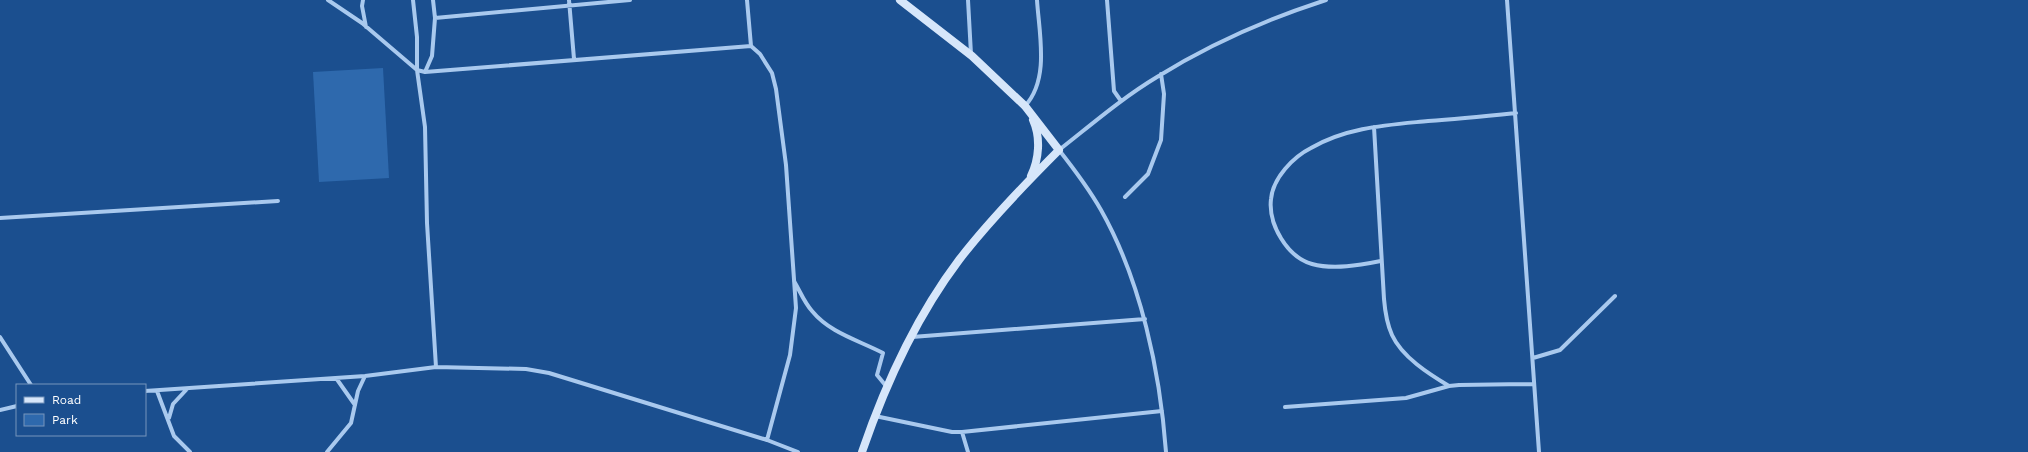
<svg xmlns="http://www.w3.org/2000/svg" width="2028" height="452" viewBox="0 0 2028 452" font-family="'Work Sans',sans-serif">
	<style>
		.green { fill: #2e69ad }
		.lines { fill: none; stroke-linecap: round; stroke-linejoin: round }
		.minor { stroke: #a9c9ee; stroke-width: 4 }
		.secondary { stroke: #d6e6fa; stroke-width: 8 }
	</style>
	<rect width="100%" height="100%" fill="#1b4f8f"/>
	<path class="green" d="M383,68L389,178L319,182L313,72Z"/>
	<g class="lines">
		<path class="minor" d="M328,0L362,23L417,70L425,127L427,223L436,367
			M363,0L362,6L366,27
			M413,0L417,37V70L425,72L751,46L760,54L772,73L776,89L786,165L796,308L790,355L767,440
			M433,0L435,18
			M569,0L574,59
			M747,0L751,46
			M968,0L971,54
			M1107,0L1114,91L1121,101
			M1507,0L1539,452
			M425,72L432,56L435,18L630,0
			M1025,106C1050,79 1039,33 1037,0
			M1374,127L1384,299C1385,311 1387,324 1392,335C1402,357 1429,374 1449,386L1459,385L1534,384
			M1125,197L1148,174L1161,140L1164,94L1161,74
			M0,218L278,201
			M1381,261C1360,265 1334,270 1312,264C1287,257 1268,224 1271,199C1273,178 1293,157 1311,148C1347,127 1388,125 1428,121C1458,119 1487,116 1516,113
			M794,281C800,291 804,302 812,311C830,333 858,340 883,353L877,375L886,386
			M0,337L31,385
			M912,337L1145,319
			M1533,358L1560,350L1615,296
			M336,378L355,405
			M145,391L365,376L436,367L526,369L549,373L767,440L798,452
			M157,391L174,436L190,452
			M1285,407L1406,398L1449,386
			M0,410L17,406
			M875,416L952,432H962L1162,411
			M169,418L173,404L187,389
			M962,432L968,452
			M327,452L351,423L358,391L365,376
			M1166,452C1160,371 1141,281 1101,210C1089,189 1074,169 1059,150C1091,125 1122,98 1157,77C1210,44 1267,19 1326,0"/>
		<path class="secondary" d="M1031,176C1039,159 1041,138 1033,120
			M862,452C885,385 916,317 959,260C989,221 1024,185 1059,150L1025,106L972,56L900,0"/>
	</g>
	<rect x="16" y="384" width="130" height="52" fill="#1b4f8f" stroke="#7695bc"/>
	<rect x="24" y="397" width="20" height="6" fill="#d6e6fa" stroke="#7695bc"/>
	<text x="52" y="404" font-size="12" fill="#ffffff">Road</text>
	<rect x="24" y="414" width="20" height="12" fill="#2e69ad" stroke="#7695bc"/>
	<text x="52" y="424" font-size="12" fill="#ffffff">Park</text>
</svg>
